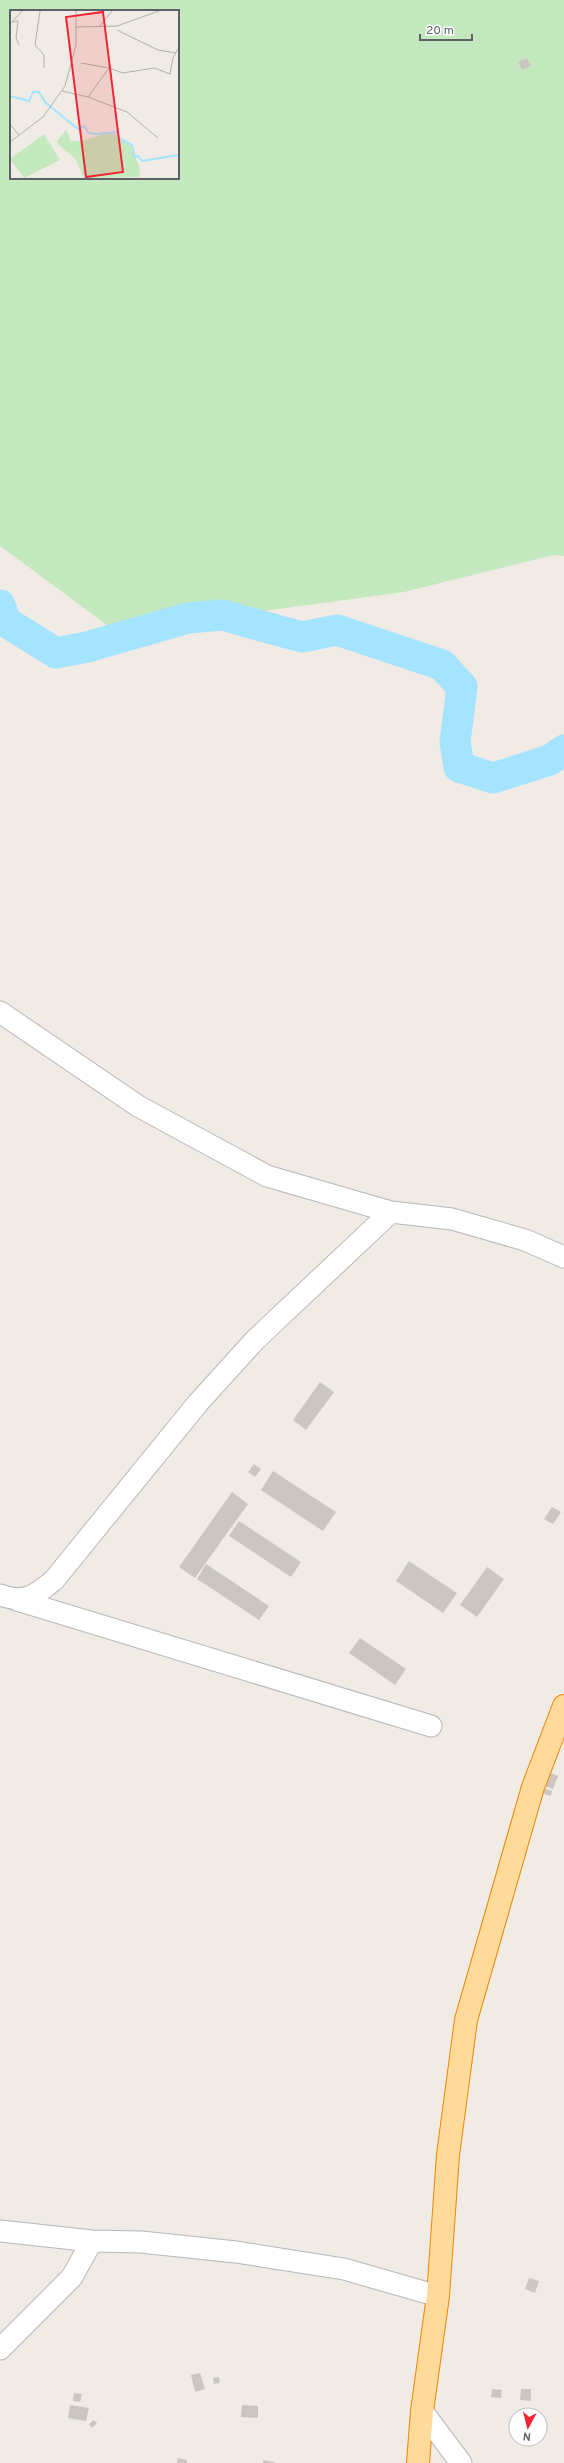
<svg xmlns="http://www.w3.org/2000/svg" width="564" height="2463" viewBox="0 0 564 2463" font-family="Overpass,sans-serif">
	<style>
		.green { fill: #c5e9bf; fill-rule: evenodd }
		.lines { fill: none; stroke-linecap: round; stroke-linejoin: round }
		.river { stroke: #a5e4ff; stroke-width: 31 }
		.building { fill: #cbc6c1 }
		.minor-casing { stroke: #b5b8bc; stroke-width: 23 }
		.trunk-casing { stroke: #f48500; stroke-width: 24 }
		.minor { stroke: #fff; stroke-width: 21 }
		.trunk { stroke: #ffdb9b; stroke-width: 22 }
		.inset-river { fill: none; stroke: #a5e4ff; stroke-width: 2 }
		.inset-road { fill: none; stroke: #b1b0ae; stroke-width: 1 }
		.view { fill: #f42533; fill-opacity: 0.15; stroke: #f42533; stroke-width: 2 }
		.inset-edge { fill: none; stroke: #5c6266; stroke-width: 2 }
	</style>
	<rect width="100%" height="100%" fill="#f0ebe4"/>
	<path class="green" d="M0,0H564V556L554,555L404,592L115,631L0,546ZM11,11H178V178H11Z"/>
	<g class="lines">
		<path class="river" d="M0,605L6,622L56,653L87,647L188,618L222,615L302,637L337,630L442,665L462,687L455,742L459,767L493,778L550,760L564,750"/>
	</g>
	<path class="building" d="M527,58L531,66L522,70L518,62Z
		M320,1382L334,1392L306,1430L293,1420Z
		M254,1464L261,1469L255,1477L248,1472Z
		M273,1471L336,1512L323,1531L261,1490Z
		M232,1492L248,1504L195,1578L179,1567Z
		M552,1507L561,1512L553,1524L544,1519Z
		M239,1521L301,1562L291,1577L229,1536Z
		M409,1561L457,1593L443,1613L396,1581Z
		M206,1564L269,1606L259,1620L197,1579Z
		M487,1567L504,1579L477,1617L460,1605Z
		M360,1638L406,1669L395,1685L349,1653Z
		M550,1773L558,1776L553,1789L545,1786Z
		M542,1788L552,1791L551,1796L541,1793Z
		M529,2278L539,2281L535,2293L525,2289Z
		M200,2373L205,2389L195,2392L191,2375Z
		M219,2377L220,2383L214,2384L213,2378Z
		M492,2389L502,2390L501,2398L491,2397Z
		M521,2389H531V2401L520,2400Z
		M74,2393L82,2394L80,2402L73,2401Z
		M70,2405L89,2408L86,2421L68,2418Z
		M242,2405L258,2406V2418L241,2417Z
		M94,2420L97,2423L92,2428L89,2424Z
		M178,2458L187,2460V2463H177Z
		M263,2460L275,2462V2463H263Z"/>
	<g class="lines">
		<g class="minor-casing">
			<path id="minor" d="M0,1012L138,1106L267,1176L391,1212
				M0,1595C24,1604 35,1596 54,1580L198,1403L255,1340L391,1212L452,1219L525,1240L564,1257
				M17,1600L431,1726
				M0,2231L92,2241L141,2242L236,2252L344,2269L438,2296
				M0,2349L72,2277L92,2241
				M422,2411L461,2463"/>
		</g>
		<g class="trunk-casing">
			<path id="trunk" d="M418,2463L422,2411L438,2296L448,2155L466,2020L533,1787L564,1706"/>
		</g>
		<use href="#minor" class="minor"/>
		<use href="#trunk" class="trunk"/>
	</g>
	<g transform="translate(10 10)">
		<rect width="169" height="169" fill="#f0ebe4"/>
		<path d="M56,120L61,131H72L100,122L119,133L130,158L129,167L74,168L66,150L46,132ZM34,124L50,150L14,168L0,149Z" fill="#c5e9bf"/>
		<path class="inset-river" d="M0,86L19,91L23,82H29L35,92L68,119L74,116L79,123L86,124L107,122L109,128L122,135L125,147L128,146L132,151L169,145"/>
		<path class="inset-road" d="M30,1L25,35L34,45V58M2,12L8,11L6,28L9,35M0,14L12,1M66,17L107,16L149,1M89,17L102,1M107,20L148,40L166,43M71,53L99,58M52,81L78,87L99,58L113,63L144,58L160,64L163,48L169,37M78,87L117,102L148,128M0,114L9,125M0,132L33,107L55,76L66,35V1"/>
		<path class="view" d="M93,2L113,162L76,167L56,7Z"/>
		<rect width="169" height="169" class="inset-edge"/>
	</g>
	<g transform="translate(528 2427) rotate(187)"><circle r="19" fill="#ffffff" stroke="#bec0c2"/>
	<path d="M0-3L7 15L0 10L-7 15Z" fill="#f42533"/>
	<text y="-6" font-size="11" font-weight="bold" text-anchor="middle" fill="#5c6266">N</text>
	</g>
	<path d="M420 34v6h52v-6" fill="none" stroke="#5c6266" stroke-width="2"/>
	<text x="426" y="34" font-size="12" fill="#5c6266" stroke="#ffffff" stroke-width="3" paint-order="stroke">20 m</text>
</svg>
